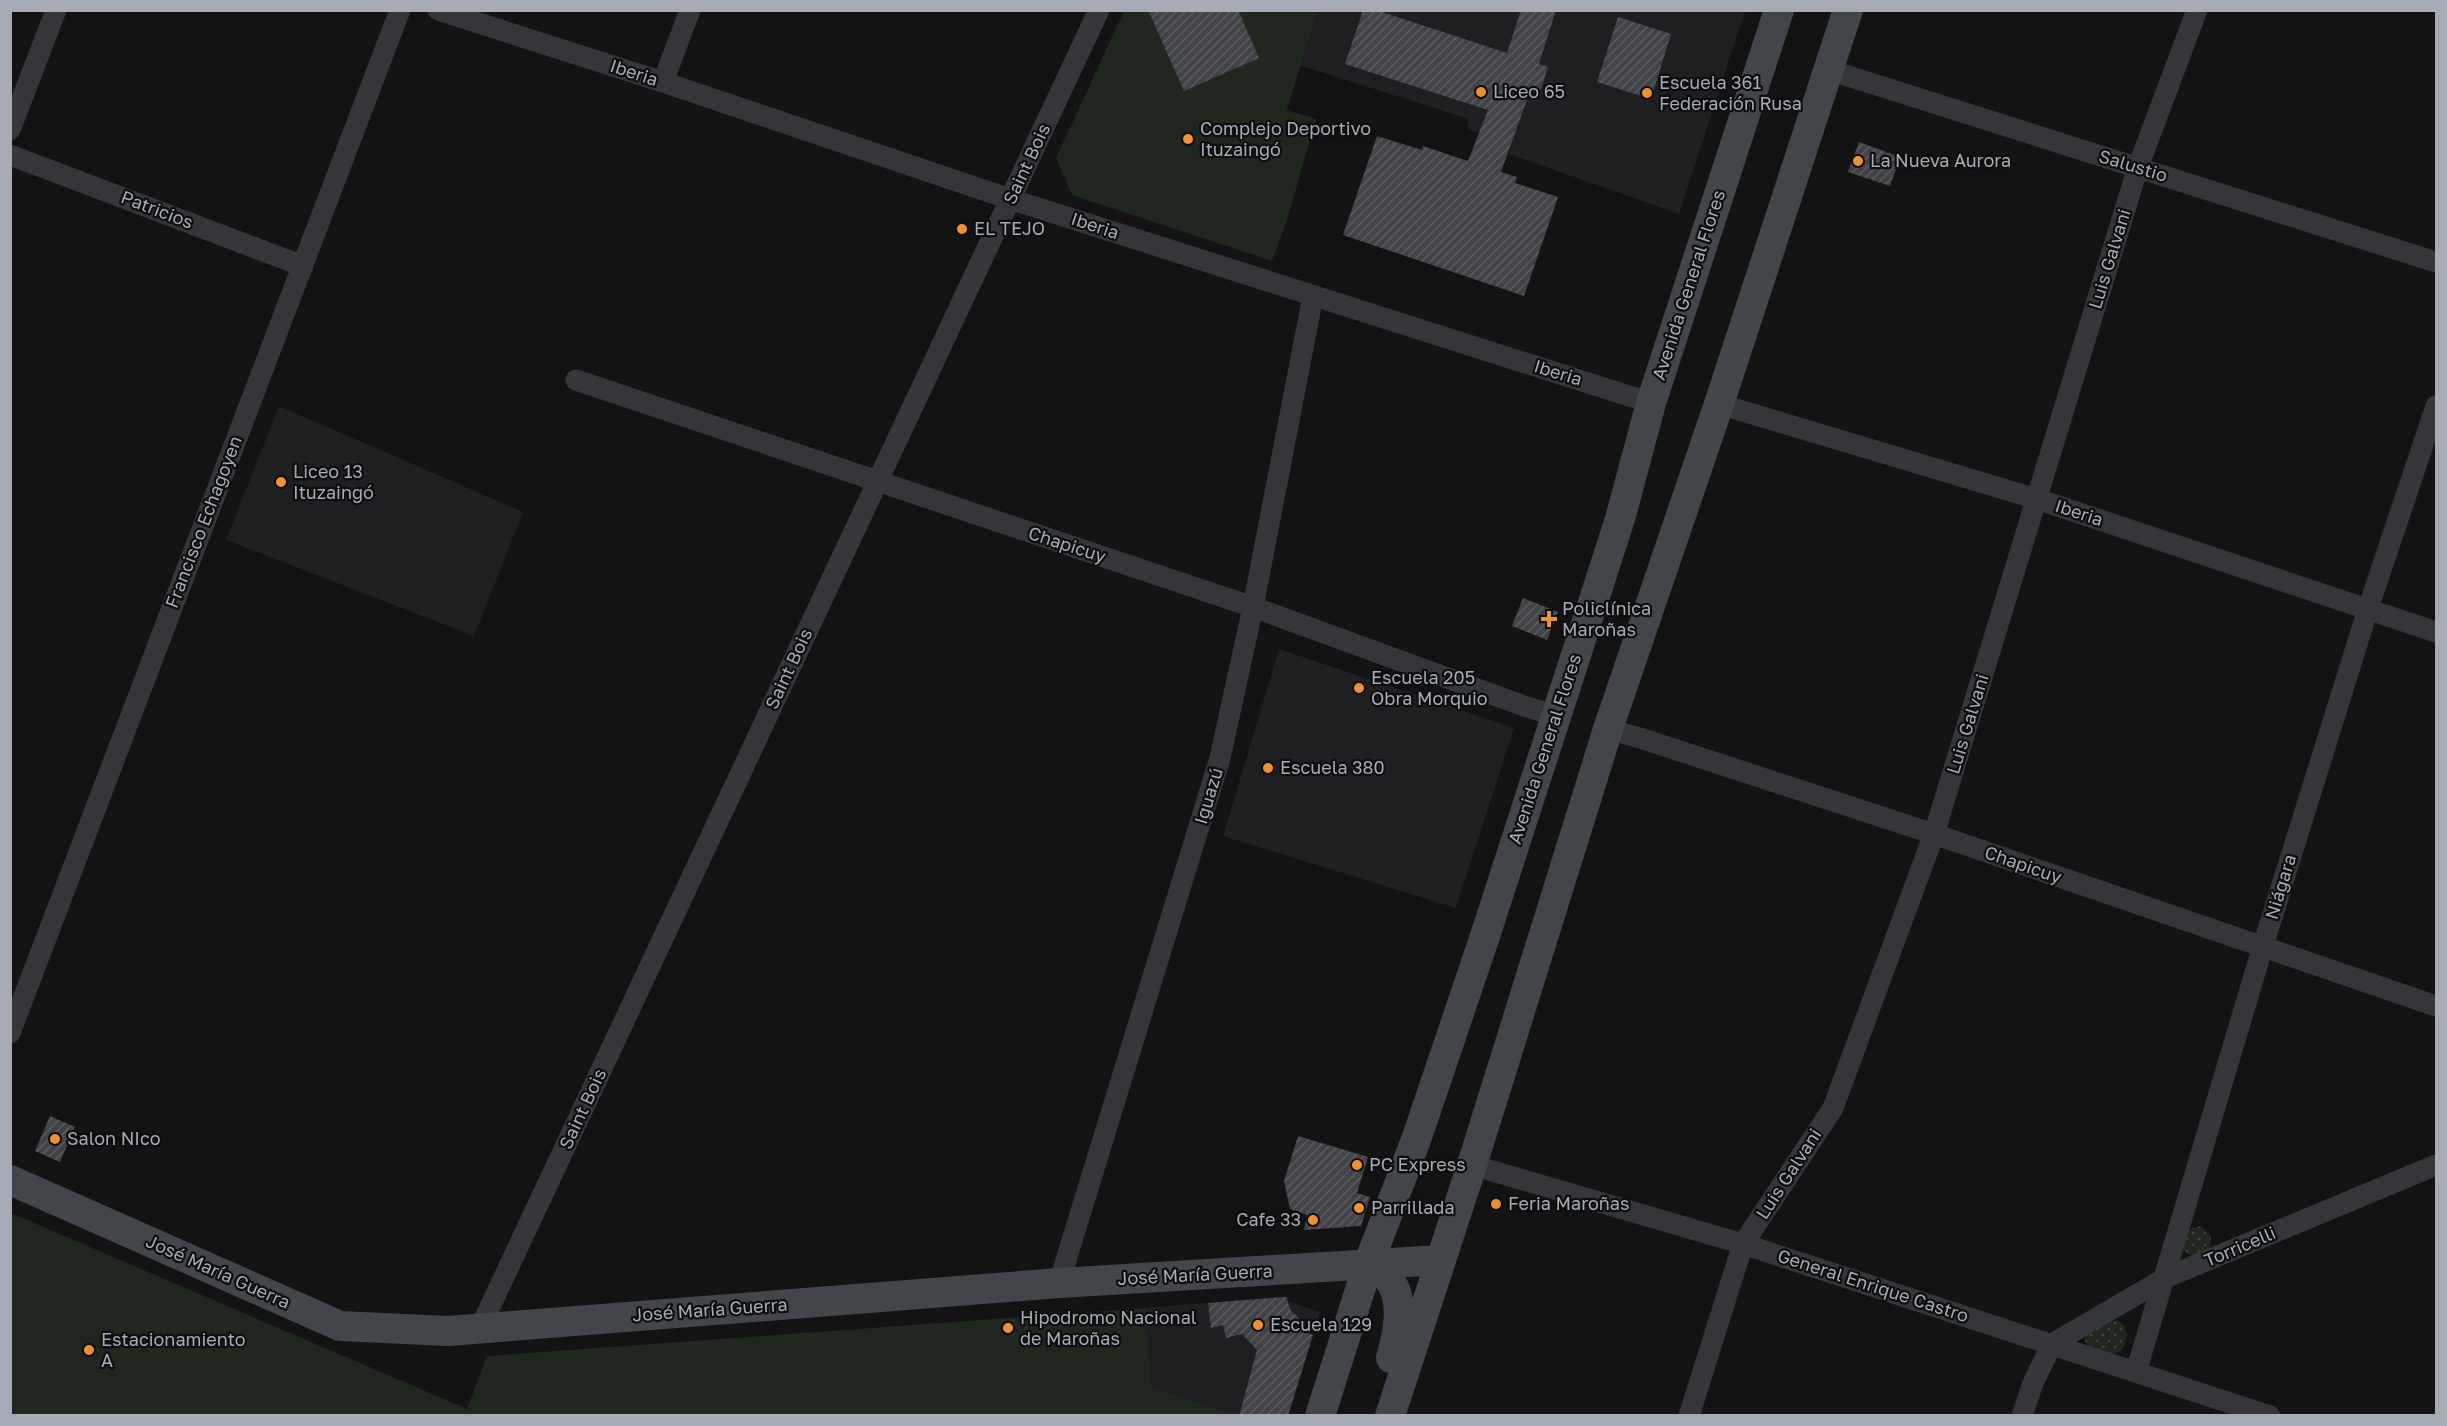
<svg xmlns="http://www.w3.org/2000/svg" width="2447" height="1426" viewBox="0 0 2447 1426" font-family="'Golos Text',sans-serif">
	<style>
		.built { fill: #1f1f21 }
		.grass { fill: url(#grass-dots) }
		.pitch { fill: #1f271f }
		.building { fill: url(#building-hatch) }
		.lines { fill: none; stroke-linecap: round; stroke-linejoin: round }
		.street { stroke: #343639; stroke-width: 21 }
		.secondary { stroke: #424549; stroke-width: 30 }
		.poi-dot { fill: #ee9231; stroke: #0e0e0f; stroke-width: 2 }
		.labels { text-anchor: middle; stroke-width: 4.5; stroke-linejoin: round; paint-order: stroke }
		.street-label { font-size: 18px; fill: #a5acb5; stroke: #0e0e0f }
		.poi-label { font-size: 18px; fill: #a5acb5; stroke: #0e0e0f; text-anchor: start }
	</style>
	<defs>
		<pattern id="grass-dots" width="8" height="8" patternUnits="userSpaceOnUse" patternTransform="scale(1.5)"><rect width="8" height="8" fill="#1f271f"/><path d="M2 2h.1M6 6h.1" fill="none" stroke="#3d443d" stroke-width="1.8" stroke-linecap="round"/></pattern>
		<pattern id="building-hatch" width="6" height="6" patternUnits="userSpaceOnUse" patternTransform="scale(1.5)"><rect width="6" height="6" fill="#424347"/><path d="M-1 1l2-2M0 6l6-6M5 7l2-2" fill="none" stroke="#5a5b5f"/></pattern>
	</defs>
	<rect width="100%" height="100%" fill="#131314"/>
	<path class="built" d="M1317,11H1745L1679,214L1509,154L1512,143L1467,129L1469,119L1299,65Z
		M279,406L523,512L474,636L226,540Z
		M1279,649L1514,728L1456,908L1223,836Z
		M1288,1296L1289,1302L1320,1312L1288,1415H1237L1151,1386L1146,1308Z"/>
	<path class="grass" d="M2200,1226L2211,1236L2210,1250L2192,1257L2183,1250L2187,1230Z
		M2117,1320C2119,1322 2122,1323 2124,1326C2129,1331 2126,1349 2119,1352C2110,1356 2090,1349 2085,1342V1334Z"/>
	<path class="pitch" d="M1124,11H1317L1287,110L1316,119L1287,220L1272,261L1072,195L1056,158Z
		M11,1213L467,1409L487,1356L1146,1308L1151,1386L1237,1415H11Z"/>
	<path class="building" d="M1148,10H1238L1259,58L1184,91Z
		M1363,10H1376L1507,53L1521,10H1556L1539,64L1548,67L1541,89L1532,86L1501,172L1517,177L1515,183L1558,197L1524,296L1343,235L1377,136L1422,150L1423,146L1468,161L1488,110L1345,64Z
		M1618,17L1671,34L1651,99L1597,82Z
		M1859,142L1900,157L1890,186L1848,172Z
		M1523,598L1558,612L1547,640L1512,626Z
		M50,1116L75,1127L60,1162L35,1151Z
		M1298,1136L1368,1157L1357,1193L1370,1197L1361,1226L1304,1230L1307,1215L1290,1209L1284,1181Z
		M1286,1297L1291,1311L1299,1318L1293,1328L1313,1335L1288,1416H1239L1257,1350L1242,1334L1226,1338L1223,1325L1211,1328L1208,1303Z"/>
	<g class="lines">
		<path class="street" d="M438,10L663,82L1010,199L1651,403
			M1829,70L2436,262
			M663,82L690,10
			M10,130L56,10
			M10,155L303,266
			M576,380L1253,607L1524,706L1556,716
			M1719,404L2037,499L2436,632
			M1608,729L1640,738L1934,834L2436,1006
			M10,1033L400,10
			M1472,1165L1743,1244L2270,1416
			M1059,1283L1220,758L1253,607L1313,296
			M480,1328L1099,10
			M2136,1372L2263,946L2368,609L2436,406
			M1689,1416L1743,1244L1833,1108L1934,834L2138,167L2197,10
			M2022,1416L2033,1383L2052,1344L2165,1278L2436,1165"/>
		<path class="secondary" d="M10,1180L340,1326L448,1331L1059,1283L1440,1260
			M1368,1265C1375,1269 1383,1272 1388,1278C1406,1299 1398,1334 1391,1358
			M1320,1416L1368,1265L1417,1137L1485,936L1620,519L1651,403L1779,10
			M1390,1416L1472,1165L1608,729L1719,404L1848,10"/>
	</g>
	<g class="poi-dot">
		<circle cx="1481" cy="92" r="6"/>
		<circle cx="1647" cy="93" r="6"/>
		<circle cx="1188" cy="139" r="6"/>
		<circle cx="1858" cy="161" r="6"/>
		<circle cx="962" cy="229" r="6"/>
		<circle cx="281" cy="482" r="6"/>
		<path d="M1546 610h6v6h6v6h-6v6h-6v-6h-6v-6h6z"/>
		<circle cx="1359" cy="688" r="6"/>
		<circle cx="1268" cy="768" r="6"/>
		<circle cx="55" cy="1139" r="6"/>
		<circle cx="1357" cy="1165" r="6"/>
		<circle cx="1496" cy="1204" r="6"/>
		<circle cx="1359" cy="1208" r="6"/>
		<circle cx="1313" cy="1220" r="6"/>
		<circle cx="1258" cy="1325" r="6"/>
		<circle cx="1008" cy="1328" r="6"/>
		<circle cx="89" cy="1350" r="6"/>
	</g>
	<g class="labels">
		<g class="street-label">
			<text transform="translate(634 73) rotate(18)" y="6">Iberia</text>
			<text transform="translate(1027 164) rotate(-65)" y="6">Saint Bois</text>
			<text transform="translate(2133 166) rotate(17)" y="6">Salustio</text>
			<text transform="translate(157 210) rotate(21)" y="6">Patricios</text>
			<text transform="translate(1095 226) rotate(18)" y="6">Iberia</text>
			<text transform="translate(2110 259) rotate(-73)" y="6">Luis Galvani</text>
			<text transform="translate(1689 285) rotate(-72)" y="6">Avenida General Flores</text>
			<text transform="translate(1558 373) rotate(17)" y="6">Iberia</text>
			<text transform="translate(2079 513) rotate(18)" y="6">Iberia</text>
			<text transform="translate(204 522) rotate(-69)" y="6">Francisco Echagoyen</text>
			<text transform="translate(1067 545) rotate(18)" y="6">Chapicuy</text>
			<text transform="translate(789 669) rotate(-65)" y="6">Saint Bois</text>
			<text transform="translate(1968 724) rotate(-73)" y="6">Luis Galvani</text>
			<text transform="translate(1545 749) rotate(-72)" y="6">Avenida General Flores</text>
			<text transform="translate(1209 796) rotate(-73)" y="6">Iguazú</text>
			<text transform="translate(2023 865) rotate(19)" y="6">Chapicuy</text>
			<text transform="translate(2281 887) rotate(-73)" y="6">Niágara</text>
			<text transform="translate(583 1109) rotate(-65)" y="6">Saint Bois</text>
			<text transform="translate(1789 1174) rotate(-57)" y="6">Luis Galvani</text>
			<text transform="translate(2240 1247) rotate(-23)" y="6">Torricelli</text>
			<text transform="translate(218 1272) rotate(24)" y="6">José María Guerra</text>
			<text transform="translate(1195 1275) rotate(-3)" y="6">José María Guerra</text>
			<text transform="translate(1873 1286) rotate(18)" y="6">General Enrique Castro</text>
			<text transform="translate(710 1310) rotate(-4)" y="6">José María Guerra</text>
		</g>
		<g class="poi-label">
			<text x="1659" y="89">Escuela 361<tspan x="1659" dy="21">Federación Rusa</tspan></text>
			<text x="1493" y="98">Liceo 65</text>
			<text x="1200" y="135">Complejo Deportivo<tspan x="1200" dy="21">Ituzaingó</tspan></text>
			<text x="1870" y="167">La Nueva Aurora</text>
			<text x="974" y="235">EL TEJO</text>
			<text x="293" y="478">Liceo 13<tspan x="293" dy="21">Ituzaingó</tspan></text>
			<text x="1562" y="615">Policlínica<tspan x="1562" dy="21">Maroñas</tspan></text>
			<text x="1371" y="684">Escuela 205<tspan x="1371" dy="21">Obra Morquio</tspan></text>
			<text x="1280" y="774">Escuela 380</text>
			<text x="67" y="1145">Salon NIco</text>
			<text x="1369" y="1171">PC Express</text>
			<text x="1508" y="1210">Feria Maroñas</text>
			<text x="1371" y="1214">Parrillada</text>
			<text x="1301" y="1226" text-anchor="end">Cafe 33</text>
			<text x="1020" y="1324">Hipodromo Nacional<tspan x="1020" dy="21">de Maroñas</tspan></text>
			<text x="1270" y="1331">Escuela 129</text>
			<text x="101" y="1346">Estacionamiento<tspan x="101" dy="21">A</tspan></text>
		</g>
	</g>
	<rect width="2447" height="1426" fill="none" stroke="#a5acb5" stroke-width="24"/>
</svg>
